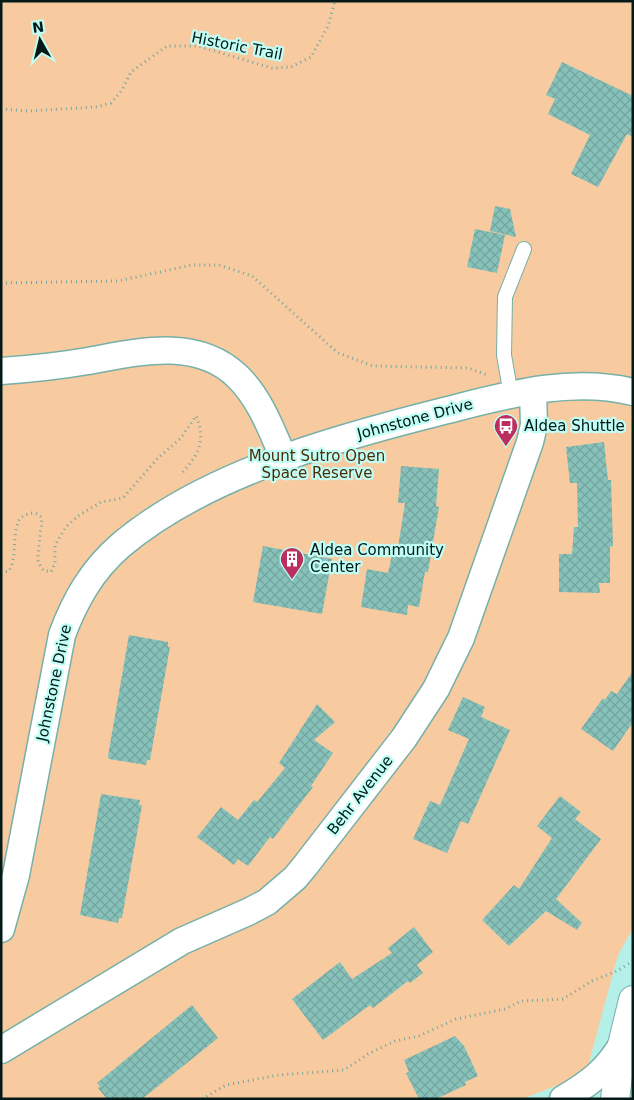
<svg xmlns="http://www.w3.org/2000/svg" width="634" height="1100" viewBox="0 0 634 1100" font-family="'DejaVu Sans',sans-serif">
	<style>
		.park { fill: #f7cb9f }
		.building { fill: url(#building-cross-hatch) }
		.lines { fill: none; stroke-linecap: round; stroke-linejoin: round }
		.lane-casing { stroke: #76b0a8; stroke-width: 16 }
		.street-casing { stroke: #76b0a8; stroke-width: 29 }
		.secondary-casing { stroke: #76b0a8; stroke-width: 30 }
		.path { stroke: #76a59f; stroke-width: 3; stroke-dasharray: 1 4; stroke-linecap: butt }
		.lane { stroke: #fff; stroke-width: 14 }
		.street { stroke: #fff; stroke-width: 26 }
		.secondary { stroke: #fff; stroke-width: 28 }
		.labels { text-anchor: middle; stroke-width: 4.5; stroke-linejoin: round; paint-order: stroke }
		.street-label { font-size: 15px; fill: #031a18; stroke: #c1fef5 }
		.poi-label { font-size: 15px; fill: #031a18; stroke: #c1fef5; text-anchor: start }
		.park-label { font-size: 15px; fill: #4c2c05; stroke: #c1fef5 }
	</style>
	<defs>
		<pattern id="building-cross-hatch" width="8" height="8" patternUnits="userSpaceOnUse" patternTransform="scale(1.25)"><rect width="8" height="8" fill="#87c1ba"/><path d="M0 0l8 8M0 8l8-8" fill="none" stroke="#73a59f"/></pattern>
	</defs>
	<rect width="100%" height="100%" fill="#b4f0e8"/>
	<path class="park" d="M1,1H633V928L618,955L587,1070L574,1079L522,1099H1Z"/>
	<path class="building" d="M562,62L633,96V137L627,134L598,187L571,174L590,135L548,114L555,99L546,95Z
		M495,206L510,209L516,237L490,231Z
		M475,229L505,235L497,273L467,267Z
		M604,442L608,480H611L613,546L610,547V583H599L600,593L559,592V554H572L574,527H578L577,483H570L566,447Z
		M401,466L439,469L436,506L439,507L428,572H425L419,607L408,605L407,615L361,607L367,569L388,573L394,546L398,547L405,503H398Z
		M263,546L332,559L322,614L253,602Z
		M129,635L168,642V647H170L150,760H147L146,765L109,759L108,756Z
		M633,671V722L613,751L581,729L603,698L605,700L611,691L617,694Z
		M463,697L485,707L481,717L510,730L468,824L461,821L447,853L413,839L430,801L440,805L469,739L448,730Z
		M317,704L335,722L314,740L333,753L311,786L313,787L273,839L270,837L248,866L238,859L234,865L197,837L221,807L238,820L254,800L257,802L285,768L279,763Z
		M101,794L140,800L139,805H142L122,918H119L118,923L80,915Z
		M560,796L581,812L575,819L601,839L556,899L582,923L577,930L546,911L509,946L482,920L514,885L519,889L552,838L537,826Z
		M414,927L433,952L417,965L423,973L410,983L408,981L373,1008L370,1005L323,1040L292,999L340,962L352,979L392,953L388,948Z
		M192,1005L218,1038L142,1099H107L98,1088L100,1086L97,1083Z
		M455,1036L464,1046L478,1076L465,1082L466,1085L436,1099H419L406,1073L409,1072L404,1060Z"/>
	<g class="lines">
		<g class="lane-casing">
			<path id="lane" d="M511,395L504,355L505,297L524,249"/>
		</g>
		<g class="street-casing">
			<path id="street" d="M1,371C30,369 59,366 88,361C138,352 196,337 237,376C260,398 272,431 284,459
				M1,929L16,875L62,635C75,600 92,570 121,545C204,475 333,439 436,413C500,397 566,376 633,392
				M1,1050L182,941L248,912L267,902L295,878L305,866L404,738L436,689L461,638L530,442L534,425L533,391
				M563,1099C590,1083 605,1072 622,1045"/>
		</g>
		<g class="secondary-casing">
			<path id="secondary" d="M615,1099L622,1045L633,1000"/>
		</g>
		<path class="path" d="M1,109L29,111L97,107L111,103L122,90L131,72L167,46H198L272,68L291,67L311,57L328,26L335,1
			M1,283L118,281L192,265H219L252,276L338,353L373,366L468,368L487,375
			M1,573L9,571C18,556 11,535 20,518C28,513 35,510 42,518L38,554V562L43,570L51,572L55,563V545L66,527L78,516L101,502L123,498L157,459L181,438L196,416C207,441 198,456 180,475
			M202,1099L226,1085L279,1075L344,1070L368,1054L395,1041L419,1036L456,1019L505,1009L521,1001L563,999L592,981L617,971L633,961"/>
		<use href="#lane" class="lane"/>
		<use href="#street" class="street"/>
		<use href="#secondary" class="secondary"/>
	</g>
	<defs>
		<g id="bus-pin" transform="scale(1.25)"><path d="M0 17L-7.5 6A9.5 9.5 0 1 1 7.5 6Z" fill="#bc2e5d" stroke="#c1fef5"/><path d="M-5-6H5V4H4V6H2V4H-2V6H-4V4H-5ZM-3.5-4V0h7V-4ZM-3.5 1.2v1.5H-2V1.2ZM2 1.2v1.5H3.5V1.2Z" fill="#fff"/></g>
		<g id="building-pin" transform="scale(1.25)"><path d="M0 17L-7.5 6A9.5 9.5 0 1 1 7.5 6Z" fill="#bc2e5d" stroke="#c1fef5"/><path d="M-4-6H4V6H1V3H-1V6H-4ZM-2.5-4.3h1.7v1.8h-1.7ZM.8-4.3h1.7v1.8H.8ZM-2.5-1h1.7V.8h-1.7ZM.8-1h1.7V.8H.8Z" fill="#fff"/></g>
	</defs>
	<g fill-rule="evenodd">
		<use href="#bus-pin" x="506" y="426"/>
		<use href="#building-pin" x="292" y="559"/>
	</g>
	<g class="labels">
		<g class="street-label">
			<text transform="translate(237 46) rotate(11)" y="5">Historic Trail</text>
			<text transform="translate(415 419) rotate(-15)" y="5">Johnstone Drive</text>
			<text transform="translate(54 683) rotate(-78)" y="5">Johnstone Drive</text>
			<text transform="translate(360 795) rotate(-52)" y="5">Behr Avenue</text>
		</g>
		<g class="poi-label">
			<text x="524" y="431">Aldea Shuttle</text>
			<text x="310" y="555">Aldea Community<tspan x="310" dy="17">Center</tspan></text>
		</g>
		<g class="park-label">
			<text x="317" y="461">Mount Sutro Open<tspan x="317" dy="17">Space Reserve</tspan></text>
		</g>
	</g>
	<rect width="634" height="1100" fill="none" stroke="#031a18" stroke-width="5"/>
	<g transform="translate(40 40) rotate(352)" stroke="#c1fef5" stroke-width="4" paint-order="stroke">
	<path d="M0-4L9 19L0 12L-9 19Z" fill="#031a18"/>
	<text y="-8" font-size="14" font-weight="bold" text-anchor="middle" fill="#031a18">N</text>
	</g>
</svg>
